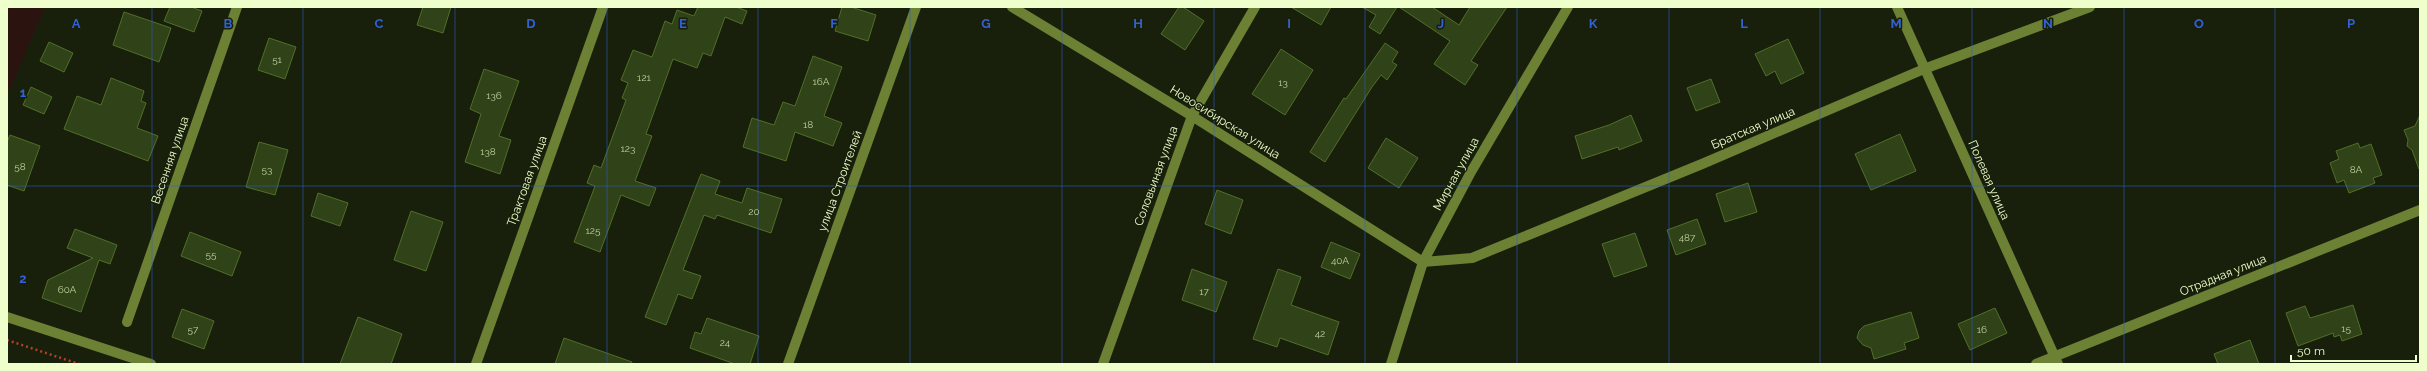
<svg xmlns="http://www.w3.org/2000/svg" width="2427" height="371" viewBox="0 0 2427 371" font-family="Raleway,sans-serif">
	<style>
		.green { fill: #2b140f }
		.building { fill: #304217; stroke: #516f28 }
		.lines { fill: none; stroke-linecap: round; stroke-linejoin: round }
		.path { stroke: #b54029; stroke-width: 2.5; stroke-dasharray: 2 3; stroke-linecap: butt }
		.minor { stroke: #6d8135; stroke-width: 10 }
		.grid { fill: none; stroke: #3260d7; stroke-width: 1; stroke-opacity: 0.55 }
		.labels { text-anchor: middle; stroke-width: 3; stroke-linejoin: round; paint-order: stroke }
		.number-label { font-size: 10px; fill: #bed09e }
		.street-label { font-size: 12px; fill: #eeffcb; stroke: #18200c }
		.grid-label { font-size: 13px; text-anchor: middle; font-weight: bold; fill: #3260d7; stroke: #18200c; stroke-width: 3; stroke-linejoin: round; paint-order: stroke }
	</style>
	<rect width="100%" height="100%" fill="#18200c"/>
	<path class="green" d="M7,7H45L7,96Z"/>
	<path class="building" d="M170,7H191L202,11L194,32L164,21Z
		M423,7H451L443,33L417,25Z
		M698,7H736L747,11L742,24L725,17L711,56L703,53L697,68L673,59L646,134L652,136L635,181L656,188L649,206L621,195L600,252L574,242L595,186L587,183L594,165L601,168L626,100L622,98L628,83L621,80L633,50L652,57L665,21L672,24L677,10L694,16Z
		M842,7H851L876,15L868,41L835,31Z
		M1179,7H1183L1204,21L1185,50L1161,34Z
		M1291,7H1331L1321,25Z
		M1362,7H1397L1380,34L1369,27L1376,15Z
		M1399,7H1432L1459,25L1470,7H1507L1471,61L1478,65L1465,85L1434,64L1450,41Z
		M124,12L171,28L159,62L113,45Z
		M269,38L296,47L285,79L258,70Z
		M1788,39L1804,73L1781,84L1775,71L1766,76L1755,54Z
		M49,42L73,53L64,72L40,61Z
		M1385,43L1398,52L1392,62L1397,65L1387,80L1381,75L1372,87L1325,162L1310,152L1344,98L1346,99Z
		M1281,49L1313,70L1285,115L1252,94Z
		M813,56L842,67L824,116L842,123L833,146L795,132L786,161L743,147L752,118L774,125L783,102L795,106Z
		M484,69L519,81L499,136L511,140L500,174L465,162L481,114L470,109Z
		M111,78L144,91L141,101L146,103L137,128L158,136L148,161L64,129L77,96L101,105Z
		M1711,79L1720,102L1696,111L1687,88Z
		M31,87L52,97L44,114L23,105Z
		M1631,115L1642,141L1619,150L1618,147L1582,159L1575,136L1609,125Z
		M2420,115V169H2419L2412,150L2407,146L2408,140L2404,130L2415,126Z
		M1900,134L1916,171L1871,190L1855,154Z
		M10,135L40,146L24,191L7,185V142Z
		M1386,138L1418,158L1399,188L1368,168Z
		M259,142L288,150L275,195L246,187Z
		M2358,143L2360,148L2371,144L2382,175L2373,178L2375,183L2349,193L2344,180L2337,183L2330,163L2339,159L2336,151Z
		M701,174L720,181L715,194L742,203L747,188L782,199L771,233L717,215L715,219L704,215L683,270L701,276L692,299L678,294L666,325L645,317Z
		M1748,183L1757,212L1725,222L1716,194Z
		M1217,190L1243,200L1231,234L1205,224Z
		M318,193L348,203L340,226L311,216Z
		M411,211L443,222L426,271L394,260Z
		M1697,219L1706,244L1676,255L1667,230Z
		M75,229L117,245L110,264L99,260L81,312L42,298L48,280L93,258L67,248Z
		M190,232L241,252L232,276L181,256Z
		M1635,233L1647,266L1614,277L1602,244Z
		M1331,242L1360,254L1350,279L1321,267Z
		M1192,269L1227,282L1216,312L1182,300Z
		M1278,269L1301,277L1291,305L1339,322L1328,355L1280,338L1277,347L1253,339Z
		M2353,305L2362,334L2342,341L2340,335L2334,337L2333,333L2298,346L2286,313L2305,306L2310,318Z
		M1995,308L2007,333L1970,350L1958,324Z
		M182,309L214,321L204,349L172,337Z
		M1911,312L1919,338L1904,343L1906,349L1874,359L1871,348L1863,345L1857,338L1859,331L1864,326Z
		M358,317L402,334L391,364H340Z
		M707,318L759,336L750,364H735L690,348L695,332L701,334Z
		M564,338L632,362L631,364H555Z
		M2250,340L2259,364H2218L2214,354Z"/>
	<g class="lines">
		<path class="path" d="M7,340L79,364"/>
		<path class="minor" d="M1012,7L1192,116L1423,262L1472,258L1702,164L1924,69L2090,7
			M1897,7L2058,364
			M7,317L151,364
			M127,322L237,7
			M476,364L603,7
			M788,364L916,7
			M1103,364L1192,116L1255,7
			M1391,364L1423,262L1471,172L1568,7
			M2036,364L2420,210"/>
	</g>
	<path class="grid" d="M152,7V364M303,7V364M455,7V364M607,7V364M758,7V364M910,7V364M1062,7V364M1214,7V364M1365,7V364M1517,7V364M1669,7V364M1820,7V364M1972,7V364M2124,7V364M2275,7V364M7,186H2420"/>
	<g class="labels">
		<g class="number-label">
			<text x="277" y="63">51</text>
			<text x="644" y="81">121</text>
			<text x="821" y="85">16А</text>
			<text x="1283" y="86">13</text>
			<text x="494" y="99">136</text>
			<text x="808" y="128">18</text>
			<text x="628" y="152">123</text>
			<text x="488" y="155">138</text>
			<text x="20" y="170">58</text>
			<text x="267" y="173">53</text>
			<text x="2356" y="173">8А</text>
			<text x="754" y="215">20</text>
			<text x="593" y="234">125</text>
			<text x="1687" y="241">487</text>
			<text x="211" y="258">55</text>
			<text x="1340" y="264">40А</text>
			<text x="67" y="293">60А</text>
			<text x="1204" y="295">17</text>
			<text x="2346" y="332">15</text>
			<text x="193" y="333">57</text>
			<text x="1982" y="333">16</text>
			<text x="1320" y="337">42</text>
			<text x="725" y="346">24</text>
		</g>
		<g class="street-label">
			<text transform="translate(1225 122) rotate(32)" y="4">Новосибирская улица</text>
			<text transform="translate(1753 128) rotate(-23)" y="4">Братская улица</text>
			<text transform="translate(170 160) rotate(-71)" y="4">Весенняя улица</text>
			<text transform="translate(1456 174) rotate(-61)" y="4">Мирная улица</text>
			<text transform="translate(1156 176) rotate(-70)" y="4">Соловьиная улица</text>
			<text transform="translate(1989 180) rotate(66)" y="4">Полевая улица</text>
			<text transform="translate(527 181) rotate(-70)" y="4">Трактовая улица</text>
			<text transform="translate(840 181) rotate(-70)" y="4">улица Строителей</text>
			<text transform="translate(2223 275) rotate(-22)" y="4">Отрадная улица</text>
		</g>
	</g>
	<g class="grid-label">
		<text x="76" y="28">A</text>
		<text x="228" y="28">B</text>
		<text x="379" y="28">C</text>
		<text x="531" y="28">D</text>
		<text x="683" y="28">E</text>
		<text x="834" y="28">F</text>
		<text x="986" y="28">G</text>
		<text x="1138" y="28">H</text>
		<text x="1289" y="28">I</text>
		<text x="1441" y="28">J</text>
		<text x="1593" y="28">K</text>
		<text x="1744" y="28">L</text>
		<text x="1896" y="28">M</text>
		<text x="2048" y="28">N</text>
		<text x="2199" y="28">O</text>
		<text x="2351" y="28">P</text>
		<text x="23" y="97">1</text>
		<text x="23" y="283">2</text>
	</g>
	<rect width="2427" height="371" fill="none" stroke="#eeffcb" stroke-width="16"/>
	<path d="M2291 355v6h125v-6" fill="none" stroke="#eeffcb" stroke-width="2"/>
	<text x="2297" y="355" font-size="12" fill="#eeffcb" stroke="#18200c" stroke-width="3" paint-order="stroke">50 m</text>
</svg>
